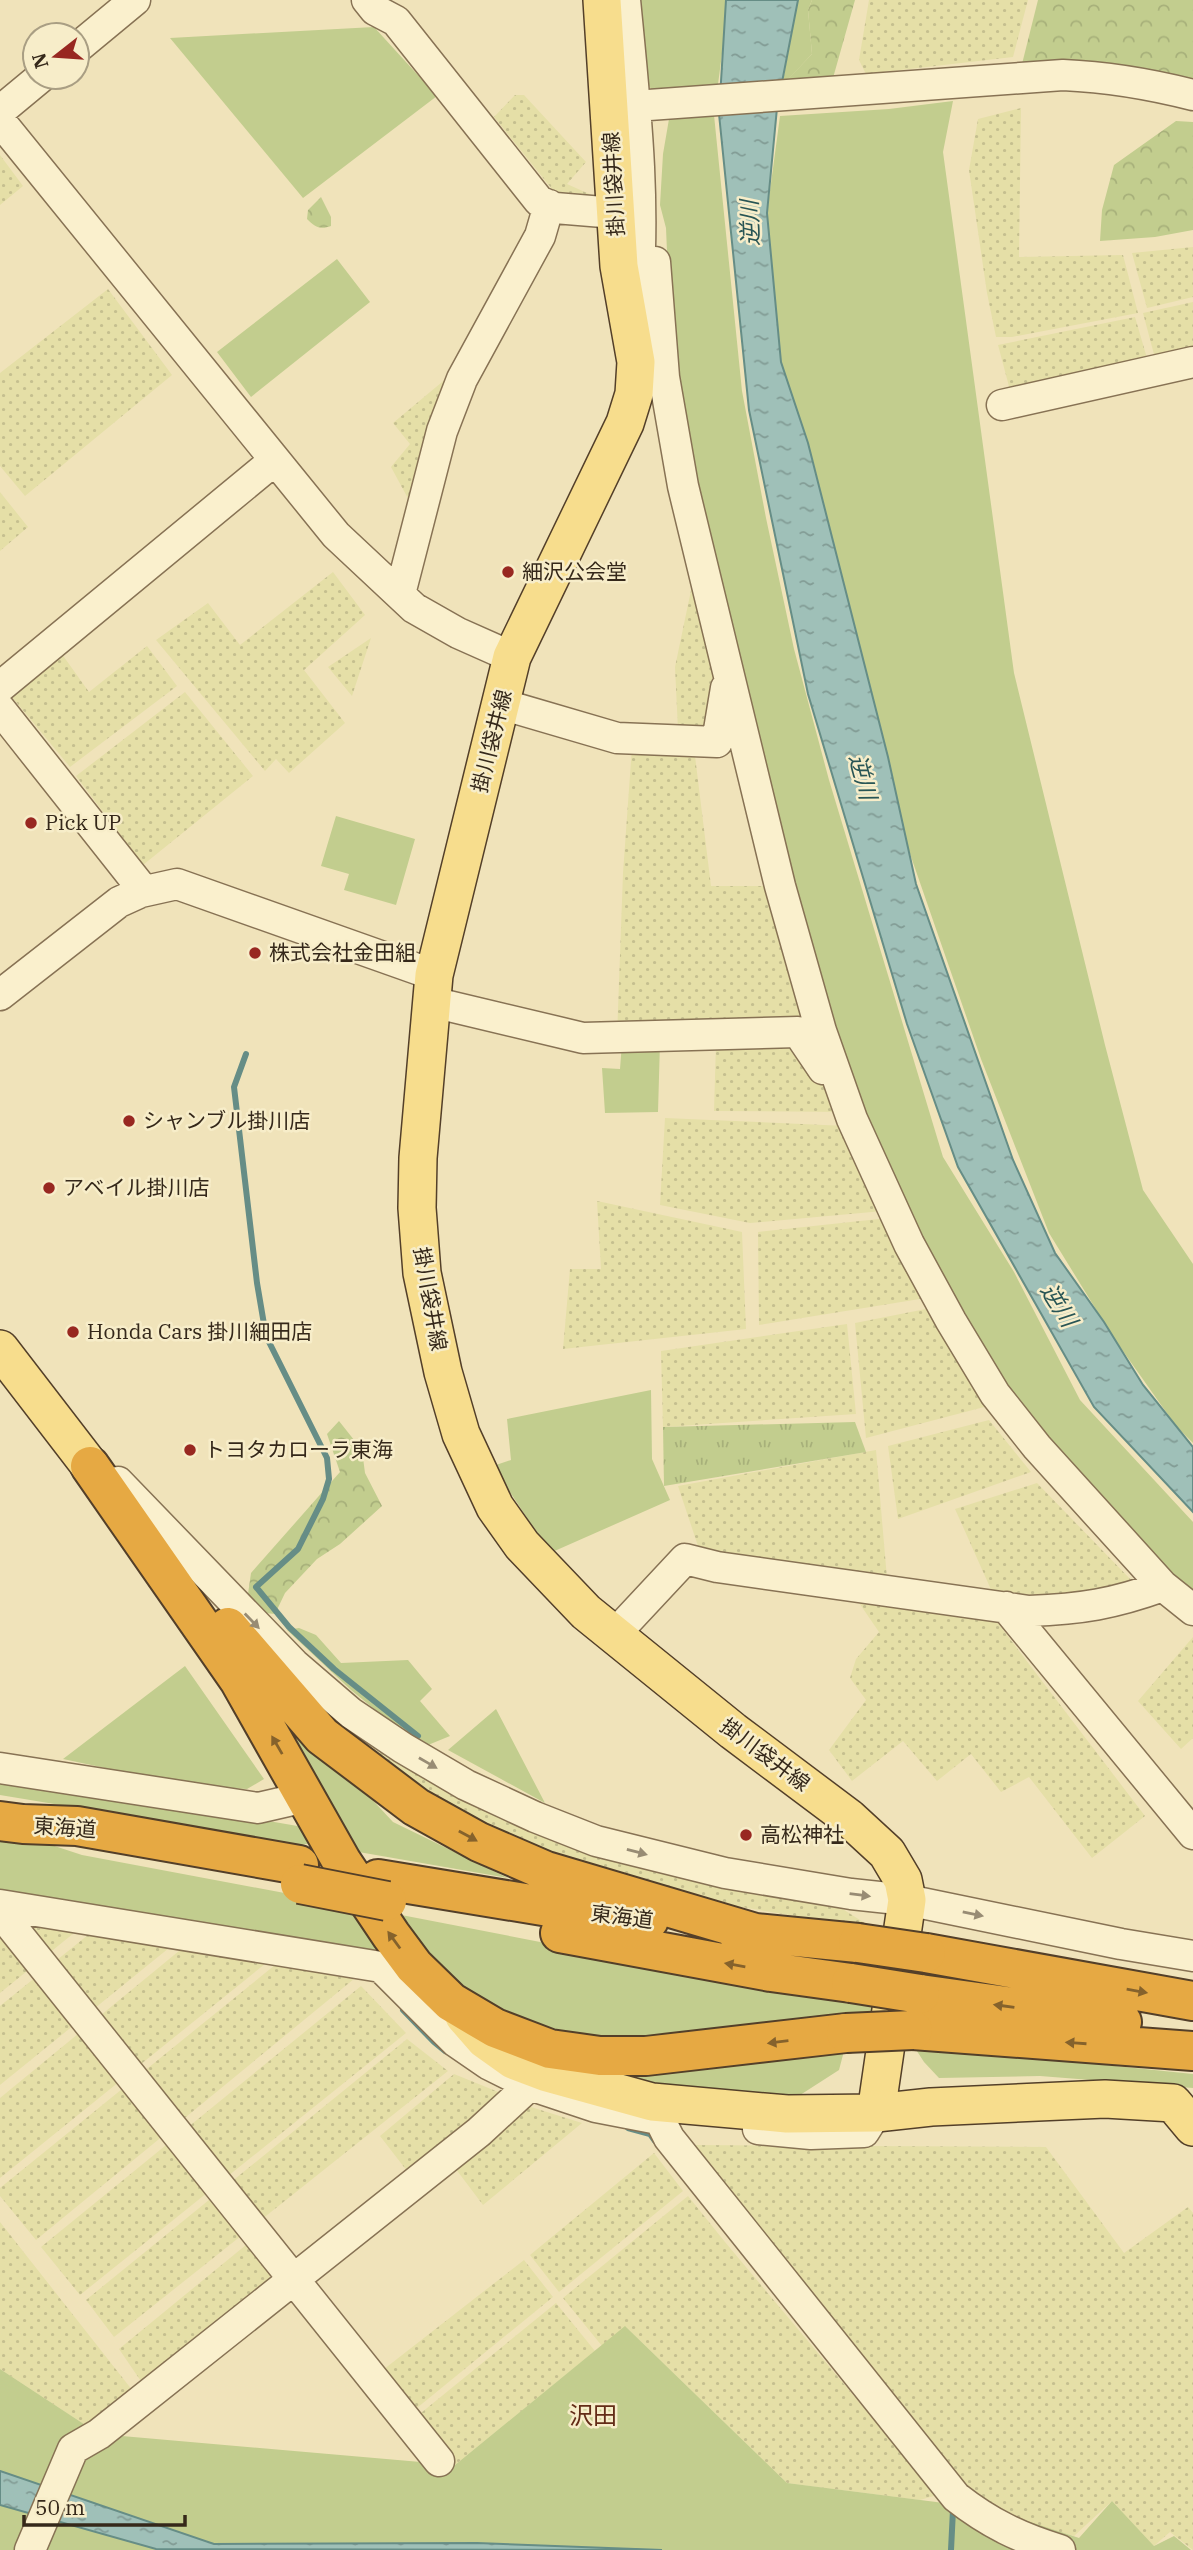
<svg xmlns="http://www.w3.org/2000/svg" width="1193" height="2550" viewBox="0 0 1193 2550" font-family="'IBM Plex Serif','Noto Sans JP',serif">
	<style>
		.farmland { fill: url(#farmland-dots) }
		.green { fill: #c2cd8e }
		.forest { fill: url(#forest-crowns) }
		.park { fill: url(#park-tufts) }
		.water { fill: url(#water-ripples); stroke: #668d86; stroke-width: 2 }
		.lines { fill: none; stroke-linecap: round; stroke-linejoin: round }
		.stream { stroke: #668d86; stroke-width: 6 }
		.minor-casing { stroke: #877254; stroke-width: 33 }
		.major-casing { stroke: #533f29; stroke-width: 40 }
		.highway-casing { stroke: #533f29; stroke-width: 42 }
		.minor { stroke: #faf0cd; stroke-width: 30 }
		.major { stroke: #f7dd8d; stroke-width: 37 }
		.highway { stroke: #e6a943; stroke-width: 38 }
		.highway-bridge-casing { stroke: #533f29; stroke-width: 42; stroke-linecap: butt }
		.highway-bridge { stroke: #e6a943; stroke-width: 38 }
		.oneway { fill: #988c74 }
		.oneway2 { fill: #85622c }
		.poi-dot { fill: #982821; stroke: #f7edc9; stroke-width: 2.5 }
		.labels { text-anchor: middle; stroke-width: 5; stroke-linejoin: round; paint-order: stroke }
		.street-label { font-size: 21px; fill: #35281a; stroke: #f7edc9 }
		.poi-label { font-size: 21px; fill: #35281a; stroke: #f7edc9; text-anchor: start }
		.water-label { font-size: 23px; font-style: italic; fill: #285555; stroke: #f7edc9 }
		.quarter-label { font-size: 24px; fill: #632c17; stroke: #f7edc9 }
	</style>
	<defs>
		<pattern id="farmland-dots" width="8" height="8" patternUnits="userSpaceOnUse" patternTransform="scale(1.75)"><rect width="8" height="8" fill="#e5dfa7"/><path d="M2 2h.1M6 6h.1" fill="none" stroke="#c5bf8f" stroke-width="1.8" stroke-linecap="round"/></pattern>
		<pattern id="forest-crowns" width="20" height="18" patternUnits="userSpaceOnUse" patternTransform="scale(1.75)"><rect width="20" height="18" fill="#c2cd8e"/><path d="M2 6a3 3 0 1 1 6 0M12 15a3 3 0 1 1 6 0" fill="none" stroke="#a7b07a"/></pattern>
		<pattern id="park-tufts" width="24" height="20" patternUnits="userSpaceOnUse" patternTransform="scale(1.75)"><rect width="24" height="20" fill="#c2cd8e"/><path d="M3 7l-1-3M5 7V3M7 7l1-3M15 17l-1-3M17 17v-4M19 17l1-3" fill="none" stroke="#a7b07a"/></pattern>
		<pattern id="water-ripples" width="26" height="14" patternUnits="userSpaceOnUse" patternTransform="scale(1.75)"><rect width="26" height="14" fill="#9fc0b8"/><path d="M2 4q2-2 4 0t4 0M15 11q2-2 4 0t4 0" fill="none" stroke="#829c95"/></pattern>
	</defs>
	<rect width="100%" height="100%" fill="#f0e3ba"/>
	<path class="farmland" d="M869,0H1028L1013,57L866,74L859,60Z
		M515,95H524L586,162L567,184L596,197L556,194L494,117Z
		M1021,108L1019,257L1123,255L1138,313L1012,337H996L987,293L969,170L978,119Z
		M0,155L23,186L0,205Z
		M1193,247V297L1147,308L1132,253Z
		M108,289L172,375L25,496L0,466V373Z
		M1193,302V354L1156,362L1143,313Z
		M1135,317L1149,365L1011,394L998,345Z
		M460,367L411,504L391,467L410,444L393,423Z
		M0,492L28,527L0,551Z
		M333,572L365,615L304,670L345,723L289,773L276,759L265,771L156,640L208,603L240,645Z
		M694,576L719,686L712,729L678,730L675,667Z
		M371,638L352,696L328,667Z
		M147,646L177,686L70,767L2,685L59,650L89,692Z
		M185,692L253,776L143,865L76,776Z
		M632,747L695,756L711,886H780L849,1112L714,1111L716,1043L617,1037L623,873Z
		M665,1118L847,1126L894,1210L750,1223L660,1205Z
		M597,1201L742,1232L746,1329L563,1349L570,1269H601Z
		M888,1218L926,1298L759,1325L758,1232Z
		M931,1308L988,1406L866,1438L855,1323Z
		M847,1324L856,1414L663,1427L661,1351Z
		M989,1420L1031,1472L898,1519L888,1446Z
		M876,1450L888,1590L704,1564L678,1486Z
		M1037,1483L1133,1582L1085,1596L993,1594L955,1509Z
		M855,1597L927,1612L997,1622L1145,1816L1092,1858L1029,1777L1001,1792L971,1754L937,1781L903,1741L852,1781L829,1750L866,1700L850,1678L856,1659L879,1632Z
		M256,1626L387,1737L601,1842L838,1906L874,1929L650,1892L501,1836L420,1795L354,1738Z
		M1193,1637V1738L1181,1749L1138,1701Z
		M0,1908L90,1920L0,1993Z
		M104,1922L185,1935L0,2085V2006Z
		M196,1937L281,1951L0,2178V2098Z
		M291,1952L371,1965L36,2240L0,2196V2188Z
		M361,1986L406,2033L80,2295L41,2247Z
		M407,2039L448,2071L114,2337L86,2300Z
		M454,2074L513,2098L414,2180L380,2136Z
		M512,2101L582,2123L483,2205L449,2160Z
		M693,2145L1046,2147L1124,2253L1188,2207L1193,2213V2550L1170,2532L1154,2546L1112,2501L1074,2536L971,2508Z
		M654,2153L683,2191L559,2292L530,2255Z
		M688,2196L725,2242L937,2495L920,2500L787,2483L626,2327L602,2346L563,2298Z
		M0,2222L140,2400L99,2434L0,2369Z
		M258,2235L293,2278L149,2393L119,2349Z
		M524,2260L553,2297L412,2412L379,2373Z
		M556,2303L595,2351L455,2465L416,2417Z"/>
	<path class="green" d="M632,0H729L714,115L742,391L766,518L794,649L829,780L943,1157L1014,1272L1080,1400L1193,1522V1610L1134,1577L1061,1497L983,1399L841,1110L690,462L671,345L666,228L660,205L663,154L669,119L648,84Z
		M798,0H812L808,10L812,54L782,86Z
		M374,27L437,96L303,198L170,38Z
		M953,101L943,152L1014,673L1105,1045L1143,1190L1193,1264V1443L1176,1426L1113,1337L1049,1233L981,1059L908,848L870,685L813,461L793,427L781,362L767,213L780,116L889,109Z
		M337,259L370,302L251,397L217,352Z
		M336,816L415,839L396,905L344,890L349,874L321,866Z
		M660,1042L658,1112L605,1113L602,1068L620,1069L622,1043Z
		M651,1390L652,1459L670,1500L550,1553L493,1466L511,1460L507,1419Z
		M299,1628L316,1635L341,1663L408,1660L432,1689L420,1701L450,1736L428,1745L385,1718L351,1690L287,1630Z
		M220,1636L393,1822L508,1878L353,1851Z
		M185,1666L264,1779L247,1789L190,1786L63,1759Z
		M496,1709L545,1803L448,1750Z
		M0,1775L309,1828L311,1843L301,1845L0,1795Z
		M0,1819L24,1836L82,1855L359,1907L384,1960L0,1898Z
		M391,1913L834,1999L1091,2038L681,2040L552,2038L459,1992Z
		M913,2045L1193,2074V2088L1040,2076L939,2078L924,2062Z
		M844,2051L839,2070L797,2097L664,2093L616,2074Z
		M625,2326L787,2483L991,2509L1079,2538L1112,2501L1154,2546L1174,2536L1191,2550H0V2369L99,2434L455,2465Z"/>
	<path class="forest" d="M812,0H855L833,78L772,96L812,54L808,10Z
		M1038,0H1193V81L1022,64Z
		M1176,121L1193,122V230L1155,237L1100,241L1102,210L1114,165Z
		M321,197L331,217V226C320,230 315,227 307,219L308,210Z
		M339,1421L362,1450L365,1473L382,1506L340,1544L317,1559L285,1593L275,1614L265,1613L248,1594L251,1573L340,1472L327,1434Z"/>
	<path class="park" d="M855,1422L866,1452L664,1486L663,1427Z"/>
	<path class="water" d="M726,0H798L777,108L767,213L781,362L808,443L888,757L916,884L1013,1160L1055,1253L1104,1322L1143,1385L1193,1447V1512L1094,1407L958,1167L907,1024L808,694L749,410L719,114Z
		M0,2471L214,2544L477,2543L662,2550L156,2549L0,2505Z"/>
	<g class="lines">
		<path class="stream" d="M246,1054L234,1087L257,1283L266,1336L327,1458L329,1479L323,1499L298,1549L256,1587L289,1627L334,1669L418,1736
			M403,2010L434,2042L445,2051
			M628,2128L650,2134L655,2141
			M950,2506L953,2510L951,2550"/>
		<g class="minor-casing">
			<path id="minor" d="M367,0L375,10L396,21L539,201L555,208L615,213
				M625,0C635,103 647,207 636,310
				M77,48L135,0
				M635,106L1063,75C1108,77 1150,84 1193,95
				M0,111L41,77
				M0,121L336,535L414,608L458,633L512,657
				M655,262L664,377
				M636,362L664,377L683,486L780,886L821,1031L852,1119L909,1244L951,1321L995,1394L1037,1447L1163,1586L1193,1610
				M1002,405L1193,362
				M400,594L442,431L462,379L540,236L549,205
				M0,687L275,460
				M501,704L617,738L717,742L726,688
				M0,709L144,891
				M0,995L119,902L141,892L177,884L434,975
				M432,1002L583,1038L798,1032L823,1069
				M118,1482L294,1664L351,1713L403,1748L466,1785L535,1817L596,1841L725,1873L851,1894L907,1900L1121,1944L1193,1956
				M1006,1607L1193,1834
				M614,1635L685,1559L717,1567L1029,1611C1082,1609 1113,1604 1163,1586
				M0,1768L258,1808L306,1797
				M0,1905L381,1967L456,2042L488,2064L530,2085L596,2107L653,2118
				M0,1912L439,2461
				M660,2120L669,2138L956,2497C989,2523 1020,2538 1060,2550
				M758,2129L811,2134L864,2132L876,2113
				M30,2550L73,2449L99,2434L479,2132L530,2085"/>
		</g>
		<g class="major-casing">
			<path id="major" d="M602,0L619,266L636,362L634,394L625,423L512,657L434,975L418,1158L417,1208L422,1273L443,1372L461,1434L495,1507L522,1545L586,1612L733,1731L849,1818L887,1853L903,1880L907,1900L876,2113
				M0,1349L90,1466
				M464,2016L485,2040L513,2060L547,2073L652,2102L787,2114L876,2113L931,2107L1105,2099L1173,2103L1193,2127"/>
		</g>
		<g class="highway-casing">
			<path id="highway" d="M90,1466L239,1680L342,1862L391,1935L414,1966L451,2002L495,2028L550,2049L600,2056H646L846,2033
				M228,1627L322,1736L416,1807L479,1842L546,1871L762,1935
				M0,1821L23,1824L77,1826L299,1865
				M378,1879L561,1909L649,1920
				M736,1931L858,1943
				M560,1933L771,1972L851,1983
				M926,1953L1193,2001
				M920,1994L1122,2022
				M913,2030L1193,2051"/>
		</g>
		<use href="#minor" class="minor"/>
		<use href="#major" class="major"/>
		<use href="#highway" class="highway"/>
		<g class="highway-bridge-casing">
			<path id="highway-bridge" d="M300,1884L387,1901
				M858,1943L926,1953
				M851,1983L920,1994
				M846,2033L913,2030"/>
		</g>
		<use href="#highway-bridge" class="highway-bridge"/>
	</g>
	<defs><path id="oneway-solid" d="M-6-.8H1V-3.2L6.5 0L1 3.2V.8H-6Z" transform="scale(1.75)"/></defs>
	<g class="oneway">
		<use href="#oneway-solid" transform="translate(252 1621) rotate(46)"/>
		<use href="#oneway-solid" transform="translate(428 1763) rotate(30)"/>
		<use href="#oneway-solid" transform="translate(637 1852) rotate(15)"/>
		<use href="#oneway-solid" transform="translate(860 1895) rotate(7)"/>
		<use href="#oneway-solid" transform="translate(973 1914) rotate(12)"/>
	</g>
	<g class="oneway2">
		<use href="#oneway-solid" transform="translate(277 1745) rotate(-120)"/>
		<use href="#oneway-solid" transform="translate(468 1836) rotate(29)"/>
		<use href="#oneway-solid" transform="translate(394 1940) rotate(-126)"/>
		<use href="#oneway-solid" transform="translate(735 1965) rotate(-170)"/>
		<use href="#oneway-solid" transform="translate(1137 1991) rotate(10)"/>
		<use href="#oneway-solid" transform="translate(1004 2006) rotate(-172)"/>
		<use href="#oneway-solid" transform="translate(778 2042) rotate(173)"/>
		<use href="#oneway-solid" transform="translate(1076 2043) rotate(-176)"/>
	</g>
	<g class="poi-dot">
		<circle cx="508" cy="572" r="7"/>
		<circle cx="31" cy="823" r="7"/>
		<circle cx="255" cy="953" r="7"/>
		<circle cx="129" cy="1121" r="7"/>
		<circle cx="49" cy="1188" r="7"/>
		<circle cx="73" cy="1332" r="7"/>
		<circle cx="190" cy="1450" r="7"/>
		<circle cx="746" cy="1835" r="7"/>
	</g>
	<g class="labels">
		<g class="street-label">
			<text transform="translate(614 184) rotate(-93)" y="7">掛川袋井線</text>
			<text transform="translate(492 741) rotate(-76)" y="7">掛川袋井線</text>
			<text transform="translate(430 1299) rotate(80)" y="7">掛川袋井線</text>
			<text transform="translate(765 1755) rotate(37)" y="7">掛川袋井線</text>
			<text transform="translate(65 1828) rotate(4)" y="7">東海道</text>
			<text transform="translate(622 1917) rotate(7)" y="7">東海道</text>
		</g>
		<g class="poi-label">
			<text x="522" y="579">細沢公会堂</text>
			<text x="45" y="830">Pick UP</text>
			<text x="269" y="960">株式会社金田組</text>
			<text x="143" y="1128">シャンブル掛川店</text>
			<text x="63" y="1195">アベイル掛川店</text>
			<text x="87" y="1339">Honda Cars 掛川細田店</text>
			<text x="204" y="1457">トヨタカローラ東海</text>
			<text x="760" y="1842">高松神社</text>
		</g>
		<g class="water-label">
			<text transform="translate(750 223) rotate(-92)" y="8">逆川</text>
			<text transform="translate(863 777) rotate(75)" y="8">逆川</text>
			<text transform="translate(1059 1305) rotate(58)" y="8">逆川</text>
		</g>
		<g class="quarter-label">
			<text x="593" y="2424">沢田</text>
		</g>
	</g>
	<g transform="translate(56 56) rotate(253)"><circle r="33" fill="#f7edc9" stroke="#a99e83" stroke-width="2"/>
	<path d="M0-5L12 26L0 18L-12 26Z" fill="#982821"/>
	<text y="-10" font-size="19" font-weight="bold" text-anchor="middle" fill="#35281a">N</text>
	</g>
	<path d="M24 2515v10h161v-10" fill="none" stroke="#35281a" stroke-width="3.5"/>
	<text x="35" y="2515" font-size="21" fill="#35281a" stroke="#f7edc9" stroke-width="5" paint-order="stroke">50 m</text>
</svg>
